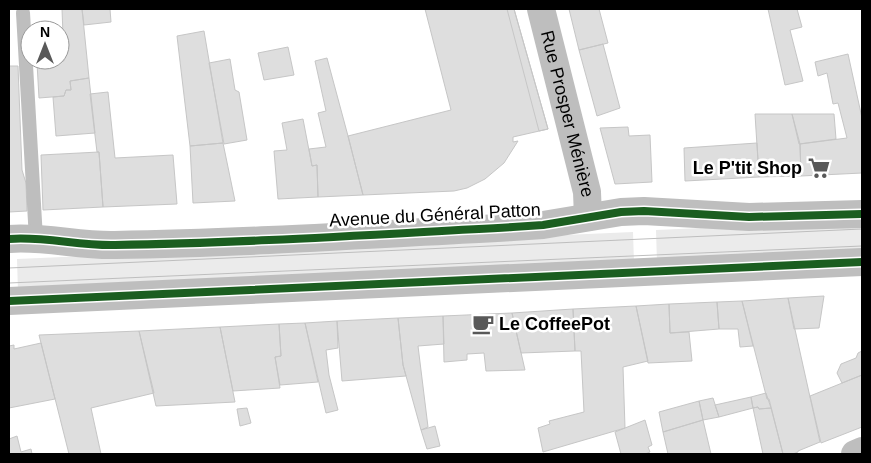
<svg xmlns="http://www.w3.org/2000/svg" width="871" height="463" viewBox="0 0 871 463" font-family="Helvetica,sans-serif">
	<style>
		.green { fill: #ebebeb }
		.building { fill: #dedede; stroke: #c6c6c6 }
		.lines { fill: none; stroke-linecap: round; stroke-linejoin: round }
		.service { stroke: #bebebe; stroke-width: 14 }
		.minor { stroke: #bebebe; stroke-width: 28 }
		.tertiary { stroke: #bebebe; stroke-width: 28 }
		.tram { stroke: #bebebe; stroke-width: 1 }
		.cycleway-casing { stroke: #fff; stroke-width: 11 }
		.cycleway { stroke: #1b5e20; stroke-width: 8 }
		.labels { text-anchor: middle; stroke-width: 5; stroke-linejoin: round; paint-order: stroke }
		.street-label { font-size: 18px; fill: #000; stroke: #fff }
		.poi-label { font-size: 18px; font-weight: bold; fill: #000; stroke: #fff; text-anchor: end }
	</style>
	<rect width="100%" height="100%" fill="#fff"/>
	<path class="green" d="M862,221V253L657,263L656,230Z
		M633,232L634,263L18,292L17,259Z"/>
	<path class="building" d="M62,9H82L89,78L70,81L71,90H66L64,96L39,98L37,63L64,61Z
		M82,9H110L111,22L84,25Z
		M425,9H514L548,129L513,137V142L518,141L504,163L485,179L467,188L454,191L363,195L348,136L451,110Z
		M507,9H514L548,129L539,131Z
		M569,9H599L608,43L579,50Z
		M768,9H797L802,27L790,30L803,81L785,85Z
		M204,31L223,143L190,146L177,36Z
		M603,44L620,108L597,116L579,50Z
		M288,47L294,75L264,80L258,53Z
		M848,54L862,118V173L801,176L800,144L847,138L838,103L833,104L827,73L818,76L815,62Z
		M327,58L348,136L363,195L318,197L317,165L312,166L309,149L326,147L318,113L326,111L315,61Z
		M230,59L235,90L239,92L247,140L224,144L209,63Z
		M9,66H18L22,170L26,183L27,211L9,212Z
		M89,78L95,133L56,136L53,97L64,96L66,90H71L70,81Z
		M108,92L115,158L173,155L177,204L103,207L99,152H97L90,94Z
		M755,114H792L800,144L801,176L759,177Z
		M792,114H834L836,139L799,144Z
		M303,119L312,166L317,165L318,197L278,199L274,151L287,150L282,123Z
		M628,127L629,136L650,135L652,182L615,184L600,128Z
		M223,143L235,201L193,203L190,146Z
		M757,143L759,177L685,181L684,148Z
		M99,152L103,207L43,210L41,155Z
		M824,296L819,328L794,329L788,298Z
		M788,298L820,442L798,451V452L793,454H783L769,399H767L742,301Z
		M742,301L753,346L740,347L738,329H719L717,302Z
		M717,302L719,329L670,333L669,304Z
		M669,304L670,333L689,332L692,361L648,363L636,306Z
		M636,306L648,361L623,367L625,428L543,452L538,428L550,424L549,421L584,412L581,351H575L573,309Z
		M573,309L575,351L521,353L512,313Z
		M512,313L525,370L486,371L484,353L467,354V360L444,362L443,316Z
		M443,316L444,344L418,346L428,427L421,430L403,365L398,318Z
		M398,318L403,365L406,376L342,381L337,321Z
		M337,321L338,348L326,350L329,375L338,410L326,413L305,323Z
		M305,323L318,382L280,385L275,357L281,356L279,324Z
		M279,324L281,356L275,357L280,388L233,391L220,327Z
		M220,327L235,402L156,406L139,331Z
		M139,331L154,393L91,408L101,454H69L39,335Z
		M41,343L55,399L9,408V346L14,345V349Z
		M862,351V375L842,383L837,373L841,364L856,358L858,353Z
		M862,375V427L821,443L810,396Z
		M766,393L771,408L759,409L758,407L753,408L751,397Z
		M751,397L753,408L719,417L715,405Z
		M713,398L719,417L703,420L699,401Z
		M699,401L703,420L663,432L659,412Z
		M758,407L759,409L771,408L783,454H763L753,408Z
		M247,408L251,423L240,426L237,409Z
		M645,420L652,445L648,447L650,452L645,454H621L615,432Z
		M703,420L711,454H668L663,432Z
		M435,426L440,446L427,449L421,430Z
		M17,436L21,452L31,449L32,454H9V439Z"/>
	<g class="lines">
		<path class="service" d="M23,13L36,239"/>
		<path class="minor" id="s1" d="M541,9L587,192L588,217"/>
		<path class="tertiary" d="M9,239C44,236 79,246 115,245C247,243 380,234 513,227L543,225L621,212L644,211L749,217L862,214
			M9,301L862,262
			M855,454L862,451"/>
		<path class="tram" d="M9,268L862,229
			M9,283L862,246"/>
		<g class="cycleway-casing">
			<path id="cycleway" d="M9,239C44,236 79,246 115,245C247,243 380,234 513,227L543,225L621,212L644,211L749,217L862,214
				M9,301L862,262"/>
		</g>
		<use href="#cycleway" class="cycleway"/>
	</g>
	<defs>
		<g id="supermarket-bare" transform="scale(1.725)"><path d="M-6-5.5h2.5l.6 2H6L4.5 2H-2.5L-4.4-4H-6ZM-1.5 3.2a1.3 1.3 0 1 0 .1 0ZM3 3.2a1.3 1.3 0 1 0 .1 0Z" fill="#595959" stroke="#fff" stroke-width="2.5" paint-order="stroke"/></g>
		<g id="cafe-bare" transform="scale(1.725)"><path d="M-5.5-4.5H6V0H3Q3 3.5 0 3.5H-2.5Q-5.5 3.5-5.5 0ZM3-3.2v2h1.7v-2ZM-6 4.5H4V6H-6Z" fill="#595959" stroke="#fff" stroke-width="2.5" paint-order="stroke"/></g>
	</defs>
	<g fill-rule="evenodd">
		<use href="#supermarket-bare" x="819" y="168"/>
		<use href="#cafe-bare" x="483" y="324"/>
	</g>
	<g class="labels">
		<g class="street-label">
			<text dy="6" stroke="none"><textPath href="#s1" startOffset="108">Rue Prosper Ménière</textPath></text>
			<text transform="translate(435 215) rotate(-3)" y="6">Avenue du Général Patton</text>
		</g>
		<g class="poi-label">
			<text x="802" y="174">Le P'tit Shop</text>
			<text x="499" y="330" text-anchor="start">Le CoffeePot</text>
		</g>
	</g>
	<rect width="871" height="463" fill="none" stroke="#000000" stroke-width="20"/>
	<g transform="translate(45 45)"><circle r="24" fill="#ffffff" stroke="#999999"/>
	<path d="M0-4L9 19L0 12L-9 19Z" fill="#595959"/>
	<text y="-8" font-size="14" font-weight="bold" text-anchor="middle" fill="#000000">N</text>
	</g>
</svg>
